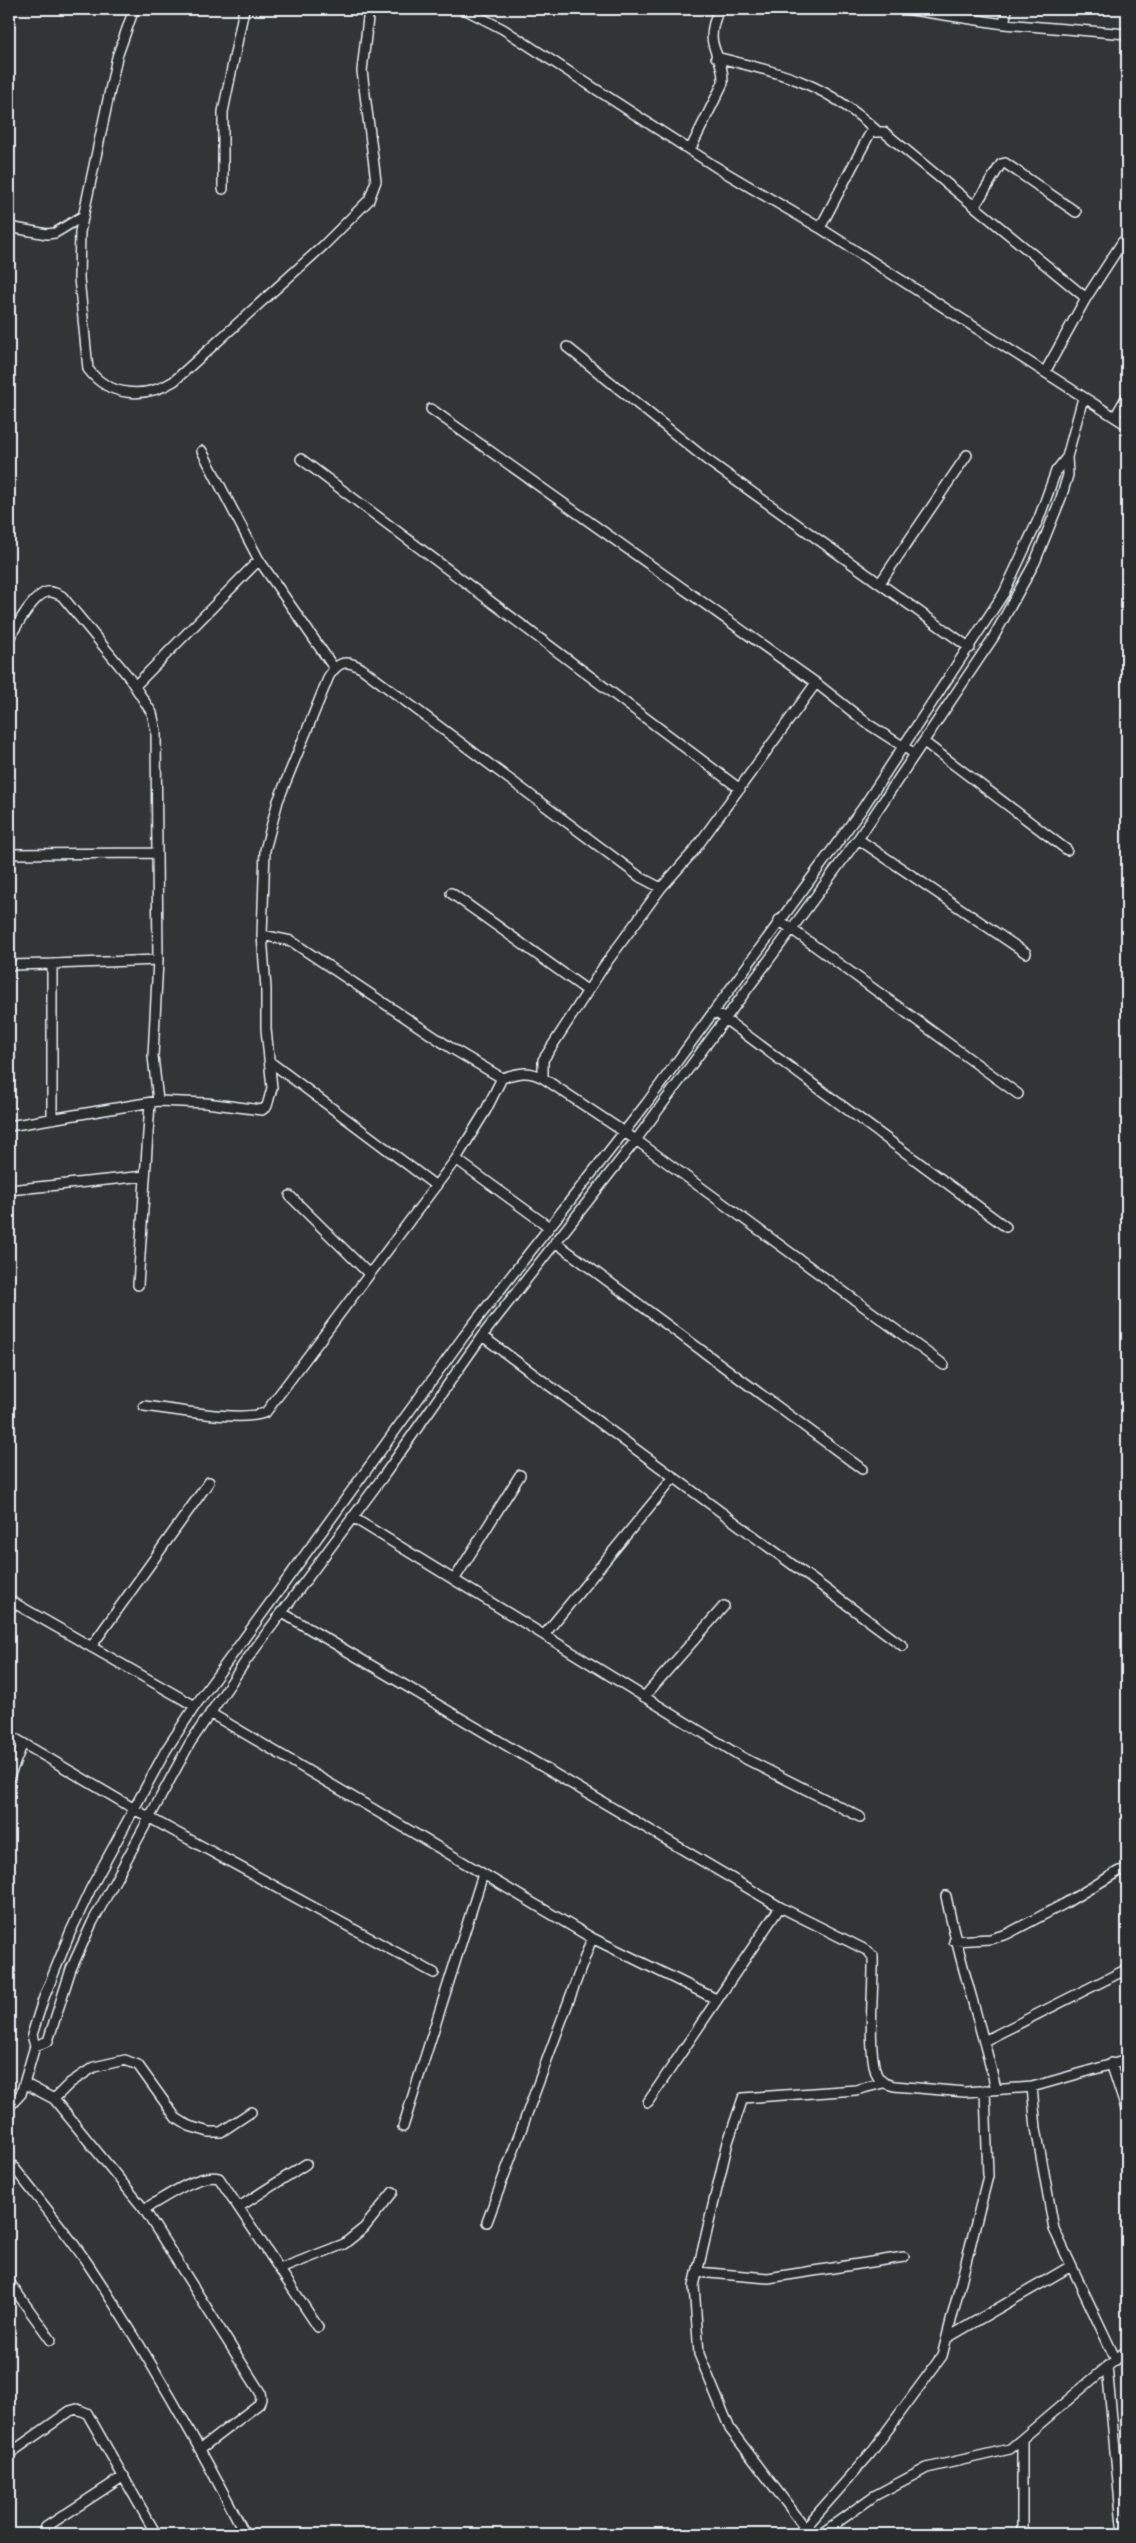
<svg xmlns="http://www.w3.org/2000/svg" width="1136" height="2543" viewBox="0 0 1136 2543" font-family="'Indie Flower',sans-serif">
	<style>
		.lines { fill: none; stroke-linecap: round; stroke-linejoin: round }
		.minor-casing { stroke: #e8f1f8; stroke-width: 12 }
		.minor { stroke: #2a2d2e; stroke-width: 9 }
	</style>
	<rect width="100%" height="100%" fill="#323536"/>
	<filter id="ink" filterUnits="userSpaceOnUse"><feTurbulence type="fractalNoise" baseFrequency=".02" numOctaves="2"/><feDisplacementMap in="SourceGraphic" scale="10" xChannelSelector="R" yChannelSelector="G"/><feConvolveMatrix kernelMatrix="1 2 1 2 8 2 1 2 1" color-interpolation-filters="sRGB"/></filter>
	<g filter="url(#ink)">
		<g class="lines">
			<g class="minor-casing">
				<path id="minor" d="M134,9L117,57L80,232L79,278L88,369C109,397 145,399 174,381L323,246L369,200L376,181L362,71L369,9
					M464,9L503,29L716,167L820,228L1127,425
					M905,9L1004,24L1127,34
					M1004,24L1007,9
					M716,57C784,74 824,82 877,131
					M690,150L723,83C724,51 701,50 719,9
					M223,189V112L244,9
					M975,206L1001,164L1005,163L1076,212
					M9,227L47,234L55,233L83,216
					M820,228L868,137L871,132H884L1086,298
					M567,347L707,460L970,648
					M1045,372L1086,298L1123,241
					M431,409L816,683
					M1115,417L1127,396
					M202,451L259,560L334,668
					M301,459L740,789
					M880,583L967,455
					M9,638C17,626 33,595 47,592C52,591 58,594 62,596L128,676L152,713L156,731L157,853
					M135,686L259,560
					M924,742L1067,850
					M858,839L1026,953
					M9,854L157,853L158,960
					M451,893L588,991
					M779,920L1018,1094
					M262,935L291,941L451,1048L502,1078C517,1073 528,1070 543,1078L636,1140L944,1365
					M9,965L52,964
					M714,1011L1006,1227
					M269,1061L436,1186
					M502,1078L486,1110L456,1159L549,1227
					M543,1078V1060L604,966L661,888
					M52,1119V964L158,960L153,1056L158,1101
					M9,1126L158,1101L206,1103L262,1110L267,1106L272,1088L266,1029V989L262,935L265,850L278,801L329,676C338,662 346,659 361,668L640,877L661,888L693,852L816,683L868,724L915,754
					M9,1190L145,1176
					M290,1196L369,1274
					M555,1242L862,1469
					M138,1285L150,1103
					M482,1336L903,1646
					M144,1406C172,1409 245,1423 266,1412L456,1159
					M352,1517L742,1757L860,1817
					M454,1580L520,1475
					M9,1600L195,1706
					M281,1612L780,1907L868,1951L873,1957C874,1988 867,2046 876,2073C879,2082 886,2084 894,2086L965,2092L1032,2087L1127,2060
					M544,1635L674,1477
					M91,1647L209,1482
					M644,1697L724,1606
					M210,1713L592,1938L487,2222
					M9,1735L148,1817L434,1973
					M9,1777L23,1743
					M946,1896C959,1962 981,2024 996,2089
					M592,1938L716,1999
					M954,1941L990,1939L1007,1934L1064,1904L1119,1871L1127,1869
					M984,2041L1127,1969
					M35,2046L48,2041L71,1969L92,1923L190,1743L245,1662L385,1474L482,1336L636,1140L858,839L993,638L1035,562L1061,498L1068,475L1067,457L1083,398
					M1111,2063L1127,2112
					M24,2083L54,2099L144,2209L260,2392L261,2399L259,2404L200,2449
					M1032,2087L1036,2128L1054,2229L1116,2360
					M54,2099L70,2083L94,2067L125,2060L138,2065L176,2118L189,2126L209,2132H221L251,2112
					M648,2102L780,1907
					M9,2107L21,2094L35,2046L32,2035L43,2000L70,1933L91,1888L166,1750L195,1706L464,1336L646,1104L862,809L1004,593L1039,518L1056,471L1067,457
					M403,2127L483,1874
					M9,2161C35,2195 64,2229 88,2264C146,2351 197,2441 245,2534
					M239,2207L306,2164
					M144,2209C163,2199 199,2172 219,2178L318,2327
					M280,2269L344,2244L364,2228L393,2192
					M697,2272L768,2278L904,2257
					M9,2282L51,2340
					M947,2338L1071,2266
					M1107,2366L1122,2525
					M9,2454L70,2411L77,2409L87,2413L156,2534
					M805,2528L870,2454L942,2356L988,2176L985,2090
					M43,2534L46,2527L124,2476
					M810,2534L730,2429L699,2354L694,2286L728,2142L743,2098L856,2090L883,2083
					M821,2534L874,2496L927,2468L1010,2449L1127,2350
					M1022,2534V2439"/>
			</g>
			<use href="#minor" class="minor"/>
		</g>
	</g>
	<rect width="1136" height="2543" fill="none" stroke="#2a2d2e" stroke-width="30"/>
	<rect x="15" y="15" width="1106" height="2513" fill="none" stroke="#e8f1f8" stroke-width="2" filter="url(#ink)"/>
</svg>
